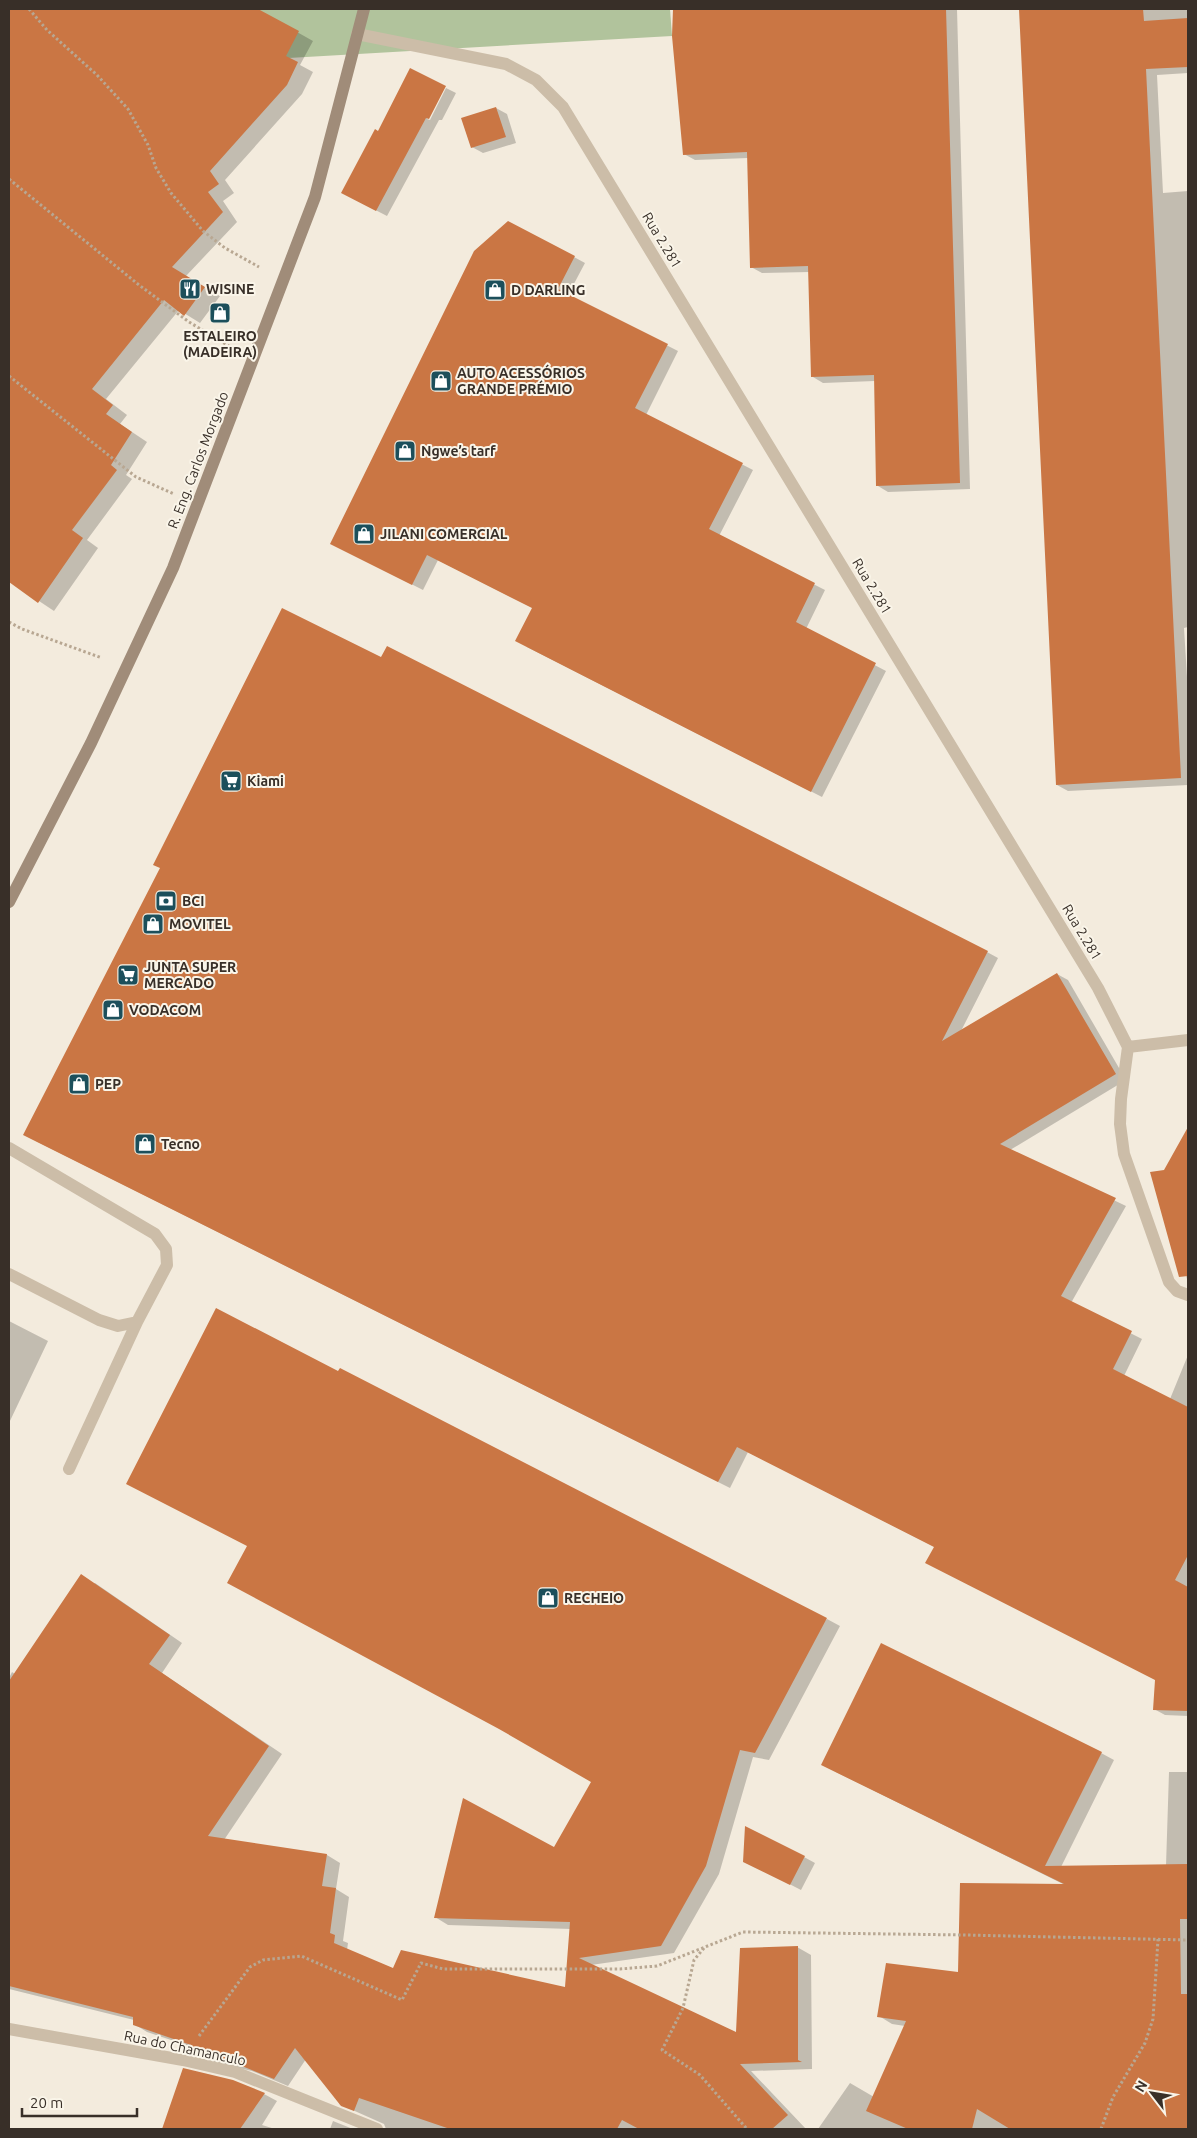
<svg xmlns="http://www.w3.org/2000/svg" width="1197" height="2138" viewBox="0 0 1197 2138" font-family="Ubuntu,sans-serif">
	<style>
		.green { fill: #b1c39c }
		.shadow { fill: #0003 }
		.building { fill: #ca7644 }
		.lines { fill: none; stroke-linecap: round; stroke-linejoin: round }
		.path { stroke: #b8a792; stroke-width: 3; stroke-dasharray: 2.5 2.5; stroke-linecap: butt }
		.lane { stroke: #ccbda8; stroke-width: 12 }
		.street { stroke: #ccbda8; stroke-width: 12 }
		.secondary { stroke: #a08c79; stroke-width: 12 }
		.labels { text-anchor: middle; stroke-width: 4; stroke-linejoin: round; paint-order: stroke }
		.street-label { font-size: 14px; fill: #382f28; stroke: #faf5e9 }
		.poi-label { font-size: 14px; font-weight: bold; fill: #382f28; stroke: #faf5e9; text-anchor: start }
	</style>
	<rect width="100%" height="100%" fill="#f3ebdd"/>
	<path class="green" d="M196,9H670L672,36L182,64Z"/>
	<path class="shadow" d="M9,9H12L36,28L57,9H256L313,41L300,65L313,72L302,94L225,180L234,193L223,201L237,222L186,276L220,296L200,323L179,310L106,399L127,415L120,424L147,442L126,475L132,479L87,540L98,548L54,611L9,581Z
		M675,9H957L970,489L888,492L878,486L875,381L823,383L813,377L810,272L762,273L751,267L748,158L695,160L684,154L674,36Z
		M1020,9H1188V73L1157,75L1163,193L1188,191V627L1184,628L1188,693V785L1068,791L1057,785Z
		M444,86L427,119L430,120L446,88L456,93L442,120H439L387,216L354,199L378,132Z
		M496,108L507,114L516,143L483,153L472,147Z
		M574,257L585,263L568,295L678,351L646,415L753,470L719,536L825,590L806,629L886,671L822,797L527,647L533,608L438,560L423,590L342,549Z
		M987,952L998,958L961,1031L1057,974L1068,980L1126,1080L1010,1150L1126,1206L1071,1303L1142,1339L1124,1376L1170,1399L1188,1355V1453L1178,1474L1188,1479V1716L1165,1715L1154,1709L1156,1680L935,1547L748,1452L730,1488L36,1141Z
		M1188,1130V1283L1174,1228L1165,1171Z
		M9,1321L48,1341L9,1423Z
		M95,1583L182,1643L162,1673L282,1754L224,1840L327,1855L340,1863L336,1889L349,1897L343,1941L348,1943L347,1950L394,1969L566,1988L571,1929L448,1925L435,1917L555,1848L827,1619L840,1626L769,1760L753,1757L719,1874L674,1953L591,1965L737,2033L797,1947L811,1955L812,2069L751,2071L806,2129H386L384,2124L339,2104L340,2102L306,2059L288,2086L252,2071L203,2060L190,2052L192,2047L147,2032L134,2024V2020L9,1989V1678L12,1672L15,1674Z
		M1101,1753L1114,1760L1061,1867L1166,1866L1169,1772H1188V2129H818L850,2083L874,2097L905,2026L892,2024L879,2016L959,1974L1067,1886L836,1772Z
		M804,1857L815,1863L801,1890L756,1867Z
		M264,2094L277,2101L262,2125L275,2129L164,2128Z
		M333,2121L353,2129H330Z"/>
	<path class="building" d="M9,9H258L299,31L286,56L298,62L287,85L210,171L219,184L208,192L223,212L172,267L205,287L184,316L164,300L92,389L113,405L106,414L132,432L111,465L117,470L72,530L83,538L38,603L9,582Z
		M673,9H946L960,483L876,486L874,375L811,377L808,266L750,268L747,152L683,155L672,36Z
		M1019,9H1143L1144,21L1188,18V67L1146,69L1181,778L1056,785Z
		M410,68L446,86L429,119L426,118L376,211L341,193L375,129L378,131Z
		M496,107L506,137L471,148L461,118Z
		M508,221L575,256L558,289L668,344L635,408L743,463L709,529L815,583L796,622L876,663L811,792L515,641L532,608L427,555L412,585L330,544L474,251Z
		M282,608L381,657L387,646L988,951L942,1041L1057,973L1116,1074L1000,1144L1116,1198L1061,1296L1132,1331L1113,1369L1188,1407V1555L1175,1580L1188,1587V1711L1153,1710L1155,1680L925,1563L934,1547L737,1447L718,1482L23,1135L160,868L153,865Z
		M1188,1127V1276L1179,1277L1150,1172L1164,1170Z
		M216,1308L338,1371L340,1368L827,1618L755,1753L740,1750L706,1866L661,1946L579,1958L736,2032L740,1948L798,1946V2060L802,2062L740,2064L788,2115L772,2129H639L622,2120L617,2129H450L359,2098L354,2111L341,2106L295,2048L274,2079L237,2064L188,2053L191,2045L133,2025V2017L9,1986V1681L81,1574L170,1635L149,1664L269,1746L208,1836L327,1854L322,1886L336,1888L330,1933L335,1935L334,1943L393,1968L401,1950L565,1987L570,1922L434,1918L463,1798L554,1847L591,1782L499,1729L227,1583L247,1546L126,1484Z
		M881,1643L1102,1752L1045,1866L1188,1864V1919H1180L1181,1994H1188V2129H1010L977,2109L972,2129H908L866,2111L906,2021L877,2017L886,1963L958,1972L960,1883L1064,1884L821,1765Z
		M745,1826L805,1856L790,1885L743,1862Z
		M183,2068L233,2080L265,2093L240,2129H162Z"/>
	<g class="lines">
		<path class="path" d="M29,9L47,30L97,75L128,109L148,145L156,168L171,193L203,231L225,248L259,267
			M9,179L139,285L189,322L229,346
			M9,376L136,477L174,494
			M9,622L22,629L102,658
			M704,1948L694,1960L683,2008L662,2050L700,2075L747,2129
			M199,2036L250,1967L263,1960L301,1956L402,2000L421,1963L443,1969H620L657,1966L743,1932L965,1935L1188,1940
			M1101,2129L1113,2097L1145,2043L1153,2019L1158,1939"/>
		<path class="lane" d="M9,1148L155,1234L166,1249L167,1265L137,1322L69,1469
			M9,1274L99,1320L118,1326L137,1322"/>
		<path class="street" d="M357,34L506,64L536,80L563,107L1098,988L1128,1047L1121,1099L1120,1124L1124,1154L1169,1282L1177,1291L1188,1295
			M1128,1047L1188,1040
			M9,2029L183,2060L235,2072L377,2129"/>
		<path class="secondary" d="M9,902L91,743L173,568L315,197L364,9"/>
	</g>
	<defs>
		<g id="restaurant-square" transform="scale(1.125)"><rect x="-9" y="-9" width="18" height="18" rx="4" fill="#1c4f5b" stroke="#faf5e9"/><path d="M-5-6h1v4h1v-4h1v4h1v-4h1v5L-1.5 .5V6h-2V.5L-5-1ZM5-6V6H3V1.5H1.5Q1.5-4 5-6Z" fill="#fff"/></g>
		<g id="shop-square" transform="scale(1.125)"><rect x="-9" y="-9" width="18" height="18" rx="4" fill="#1c4f5b" stroke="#faf5e9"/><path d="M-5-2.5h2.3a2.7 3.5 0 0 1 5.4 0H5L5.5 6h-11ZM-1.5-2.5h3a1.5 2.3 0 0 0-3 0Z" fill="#fff"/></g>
		<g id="supermarket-square" transform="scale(1.125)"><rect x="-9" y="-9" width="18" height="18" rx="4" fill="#1c4f5b" stroke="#faf5e9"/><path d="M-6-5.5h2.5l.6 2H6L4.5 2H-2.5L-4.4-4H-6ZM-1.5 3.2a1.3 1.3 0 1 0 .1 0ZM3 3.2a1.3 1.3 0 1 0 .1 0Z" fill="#fff"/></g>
		<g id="bank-square" transform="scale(1.125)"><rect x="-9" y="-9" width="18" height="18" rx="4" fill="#1c4f5b" stroke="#faf5e9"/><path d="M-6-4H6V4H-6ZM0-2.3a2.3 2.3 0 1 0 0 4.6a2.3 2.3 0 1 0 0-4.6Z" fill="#fff"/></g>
	</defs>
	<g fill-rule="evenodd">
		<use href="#restaurant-square" x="190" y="289"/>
		<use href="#shop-square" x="495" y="290"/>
		<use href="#shop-square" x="220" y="313"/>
		<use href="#shop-square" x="441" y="381"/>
		<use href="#shop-square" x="405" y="451"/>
		<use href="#shop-square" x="364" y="534"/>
		<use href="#supermarket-square" x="231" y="781"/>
		<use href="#bank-square" x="166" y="901"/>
		<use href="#shop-square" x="153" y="924"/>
		<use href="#supermarket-square" x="128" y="975"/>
		<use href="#shop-square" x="113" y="1010"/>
		<use href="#shop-square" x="79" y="1084"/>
		<use href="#shop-square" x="145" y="1144"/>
		<use href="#shop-square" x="548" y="1598"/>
	</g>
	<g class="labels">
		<g class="street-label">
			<text transform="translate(662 240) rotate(59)" y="5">Rua 2.281</text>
			<text transform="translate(198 460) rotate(-69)" y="5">R. Eng. Carlos Morgado</text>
			<text transform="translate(872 586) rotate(59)" y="5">Rua 2.281</text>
			<text transform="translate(1082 932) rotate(59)" y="5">Rua 2.281</text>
			<text transform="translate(185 2048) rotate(12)" y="5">Rua do Chamanculo</text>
		</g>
		<g class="poi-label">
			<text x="206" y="294">WISINE</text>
			<text x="511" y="295">D DARLING</text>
			<text x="220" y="341" text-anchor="middle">ESTALEIRO<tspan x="220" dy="16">(MADEIRA)</tspan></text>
			<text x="457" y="378">AUTO ACESSÓRIOS<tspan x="457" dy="16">GRANDE PRÉMIO</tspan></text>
			<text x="421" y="456">Ngwe’s tarf</text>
			<text x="380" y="539">JILANI COMERCIAL</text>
			<text x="247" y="786">Kiami</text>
			<text x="182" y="906">BCI</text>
			<text x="169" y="929">MOVITEL</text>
			<text x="144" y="972">JUNTA SUPER<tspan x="144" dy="16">MERCADO</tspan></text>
			<text x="129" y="1015">VODACOM</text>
			<text x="95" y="1089">PEP</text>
			<text x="161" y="1149">Tecno</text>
			<text x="564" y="1603">RECHEIO</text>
		</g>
	</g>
	<rect width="1197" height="2138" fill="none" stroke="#382f28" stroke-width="20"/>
	<g transform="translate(1152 2093) rotate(301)" stroke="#faf5e9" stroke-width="4" paint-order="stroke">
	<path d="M0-4L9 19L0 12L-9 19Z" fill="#382f28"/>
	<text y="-8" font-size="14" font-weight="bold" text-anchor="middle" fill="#382f28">N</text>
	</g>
	<path d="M22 2108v8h115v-8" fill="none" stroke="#382f28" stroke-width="2.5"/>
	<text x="30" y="2108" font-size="15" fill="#382f28" stroke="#faf5e9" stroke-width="4" paint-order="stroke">20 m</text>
</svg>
